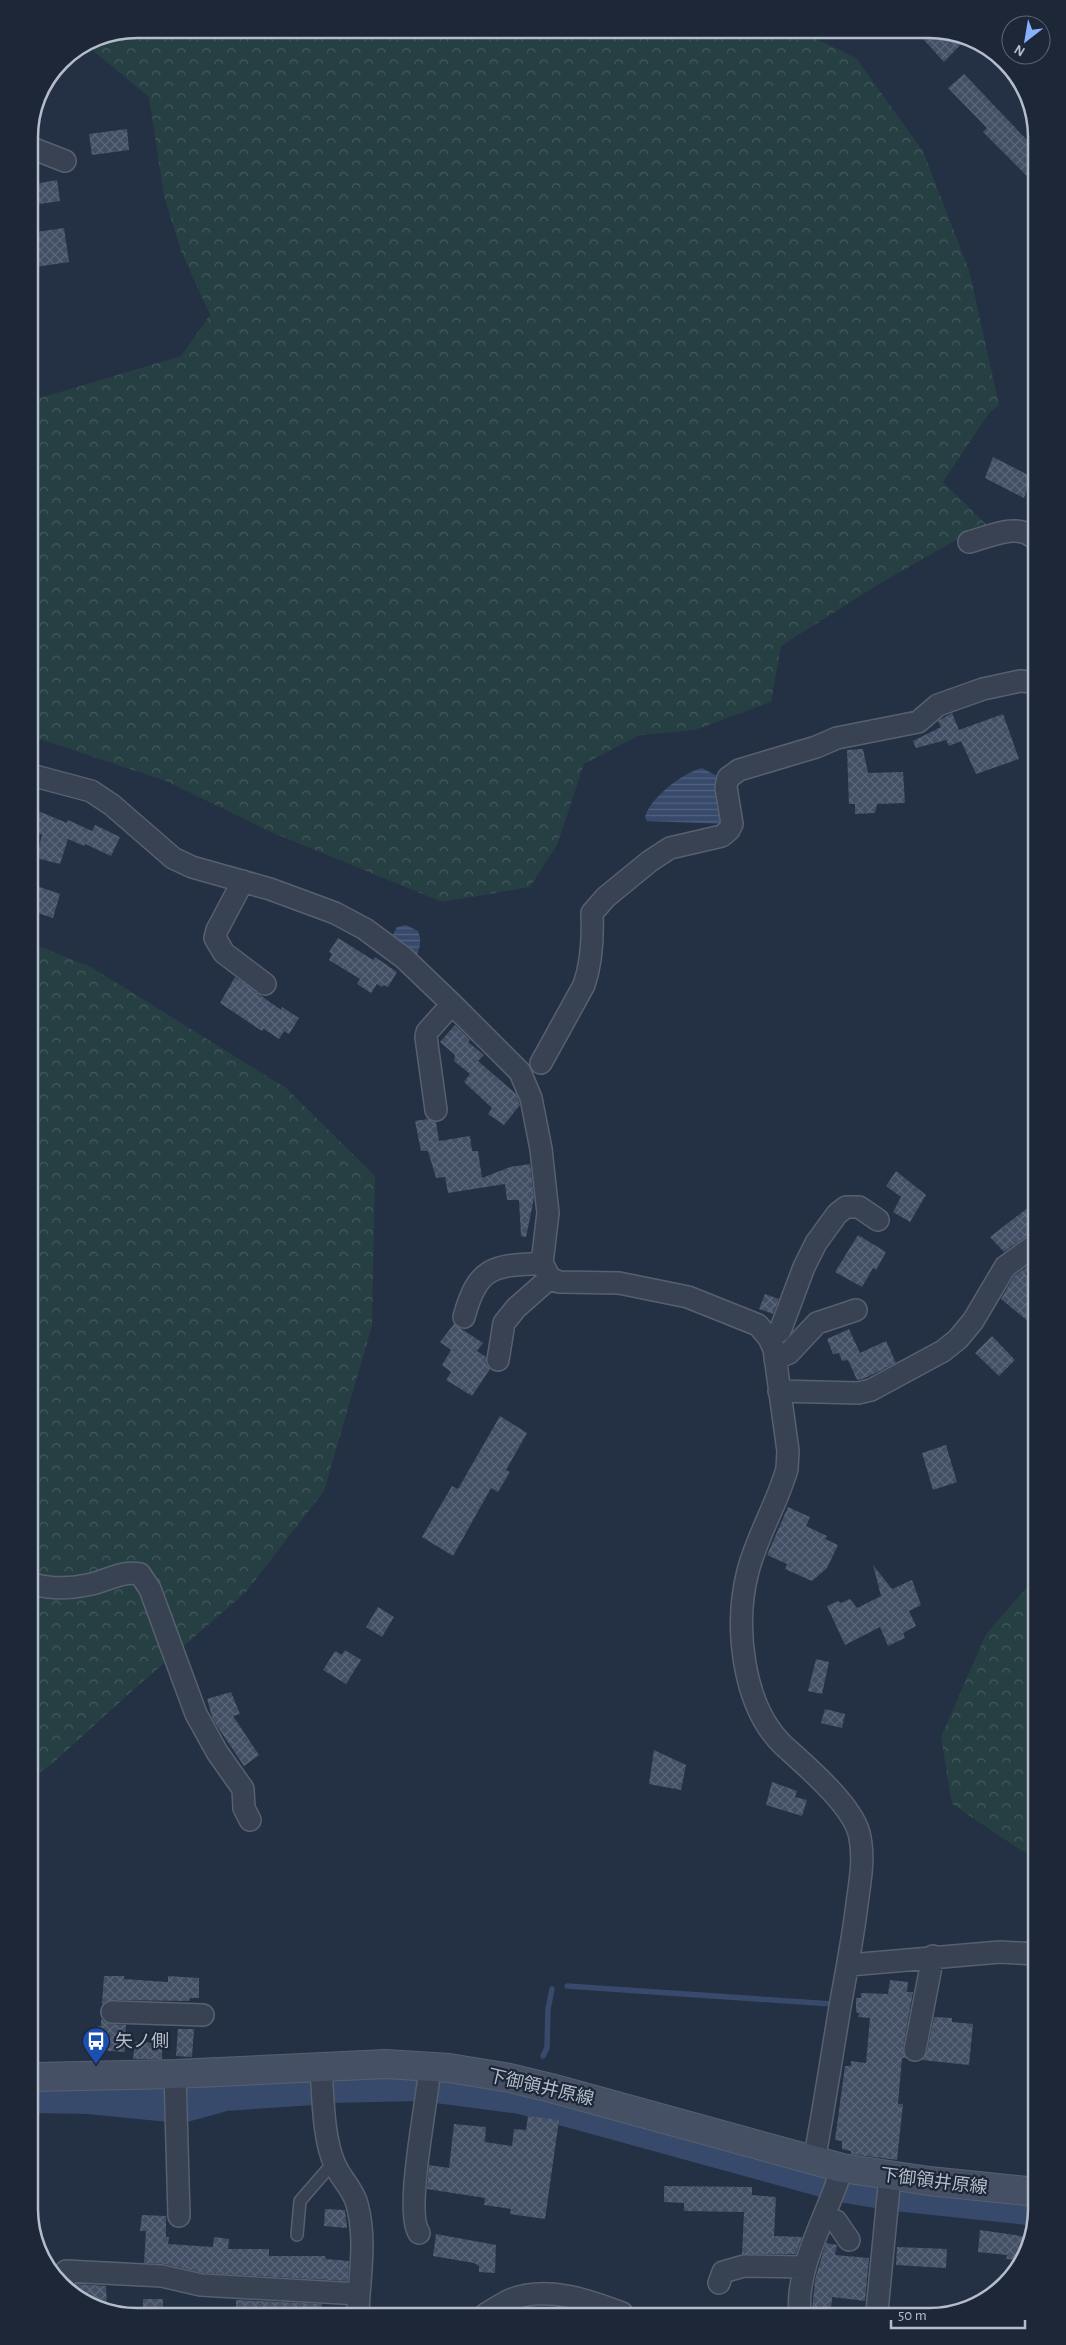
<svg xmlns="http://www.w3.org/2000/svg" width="1066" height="2345" viewBox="0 0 1066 2345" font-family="'Alegreya Sans','Noto Sans JP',sans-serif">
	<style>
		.forest { fill: url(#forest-crowns) }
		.water { fill: url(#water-rules) }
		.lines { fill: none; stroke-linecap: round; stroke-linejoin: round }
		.stream { stroke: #374a6b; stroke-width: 5.5 }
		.river { stroke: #374a6b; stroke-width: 32 }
		.building { fill: url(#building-cross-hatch) }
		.service-casing { stroke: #56606f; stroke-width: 14 }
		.minor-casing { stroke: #56606f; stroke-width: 24 }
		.secondary-casing { stroke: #56606f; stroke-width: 30 }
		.service { stroke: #394252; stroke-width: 11 }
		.minor { stroke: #394252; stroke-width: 21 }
		.secondary { stroke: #465065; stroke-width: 28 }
		.labels { text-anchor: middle; stroke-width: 4.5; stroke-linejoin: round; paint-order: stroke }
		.poi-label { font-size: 18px; fill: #b5bdcc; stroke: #1d2737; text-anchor: start }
		.street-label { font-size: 18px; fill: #b5bdcc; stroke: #1d2737 }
		.rim { fill: none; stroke: #b5bdcc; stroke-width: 2.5 }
	</style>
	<defs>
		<pattern id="forest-crowns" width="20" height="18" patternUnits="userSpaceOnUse" patternTransform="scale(1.25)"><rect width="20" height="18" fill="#263f43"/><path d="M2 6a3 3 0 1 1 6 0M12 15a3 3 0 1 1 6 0" fill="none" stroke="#43595d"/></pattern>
		<pattern id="water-rules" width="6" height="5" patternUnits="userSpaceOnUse" patternTransform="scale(1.25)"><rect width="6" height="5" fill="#374a6b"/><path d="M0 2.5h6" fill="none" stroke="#52627f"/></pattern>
		<pattern id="building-cross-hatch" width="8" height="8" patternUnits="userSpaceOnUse" patternTransform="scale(1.25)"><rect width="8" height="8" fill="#434f65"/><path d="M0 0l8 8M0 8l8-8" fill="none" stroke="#5c667a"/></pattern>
	</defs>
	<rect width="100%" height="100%" fill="#243043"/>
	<path class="forest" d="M137,29H796L856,58L923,151L969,270L999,405L989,413L943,482L992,530L954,541L879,584L781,646L771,702L695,730L640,735L584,764L557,845L530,887L442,902L271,832L166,781L31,736L30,401L181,356L210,315L181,251L164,196L149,97L85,44L96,37Z
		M31,943L91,967L286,1088L375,1176L372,1326L324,1491L246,1592L131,1692L53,1763L33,1777Z
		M1036,1577V1855L1022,1851L952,1804L941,1737L986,1634Z"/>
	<path class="water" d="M702,768L719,777L726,824L647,821L645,818C648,799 684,772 702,768Z
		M406,925L418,931C422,941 420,947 416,957L390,940L397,927Z"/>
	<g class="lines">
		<path class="stream" d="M567,1986L832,2004L833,1999
			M543,2056L547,2048L548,2009L552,1989"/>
		<path class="river" d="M329,2087L420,2085L521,2098L830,2183
			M34,2097L88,2098L170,2106
			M185,2106L225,2095L313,2089
			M846,2187L882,2193
			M896,2195L1037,2210"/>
	</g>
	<path class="building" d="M914,29H937L965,40L944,62Z
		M964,74L1026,139L1032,135V181L983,132L987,128L948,88Z
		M127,129L129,150L92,155L89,134Z
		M57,180L60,201L33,205L29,185Z
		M64,228L69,262L29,268V233Z
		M993,457L1032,477L1024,498L985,478Z
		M952,713L959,730L1003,714L1019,759L976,774L961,741L949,746L946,740L916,748L913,741L941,727L938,721Z
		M863,749L868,773L903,772L905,803L877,804L875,813L855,814V804H849L847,750Z
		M31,808L67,823L68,820L92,831L95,825L120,837L111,856L85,844L84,846L68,839L60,864L36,858L42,835L31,829Z
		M31,884L60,894L53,918L31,911Z
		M338,938L373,960L375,957L397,972L388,987L384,985L382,987L377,984L371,993L357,984L360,979L329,960L332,954L329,952Z
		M235,977L281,1010L282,1007L299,1018L289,1034L284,1031L279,1039L264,1029L262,1031L220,1003Z
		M455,1025L470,1040L468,1042L484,1055L478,1061L516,1094L520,1105L504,1125L488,1114L492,1108L464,1082L470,1074L454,1061L455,1055L440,1042Z
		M428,1119L436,1122L439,1141L470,1136L472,1151H478L482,1178L510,1167L530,1164L534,1198L526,1237L521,1236L519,1200H507L505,1184L448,1193L445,1177L436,1178L428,1151H421L415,1121Z
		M896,1171L926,1195L910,1222L893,1212L901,1197L886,1186Z
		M1034,1203L1035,1233L1028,1235L1004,1252L990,1237Z
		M858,1235L886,1252L876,1270L873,1268L862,1287L835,1272Z
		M1031,1264L1033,1267L1025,1274L1035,1280V1327L1001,1299L1014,1276Z
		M765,1294L779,1299L773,1314L759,1309Z
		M454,1324L483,1343L477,1351L486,1357V1364L490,1369L472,1396L446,1380L451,1372L442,1365L451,1350L440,1342Z
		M849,1329L860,1353L886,1341L896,1363L865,1378L857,1380L848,1360L842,1361L839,1353L833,1354L827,1339Z
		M992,1336L1015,1360L999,1376L975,1353Z
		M500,1416L527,1433L506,1470L510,1472L498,1492L491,1488L453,1556L422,1537L452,1486L458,1489Z
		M946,1445L957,1482L933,1490L922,1453Z
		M788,1507L810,1517L806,1526L827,1536L825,1539L838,1545L827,1568L812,1581L785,1569L787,1564L767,1555Z
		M873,1565L892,1589L912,1580L921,1605L909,1611L916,1626L903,1633L905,1638L888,1646L880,1627L845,1645L827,1606L838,1601L841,1603L850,1599L857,1608L881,1596Z
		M378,1607L394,1617L382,1637L366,1627Z
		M345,1650L361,1660L346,1684L323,1670L335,1651L342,1655Z
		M816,1659L829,1662L822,1694L808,1691Z
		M231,1692L240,1714L233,1716L259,1755L244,1766L213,1720L207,1699Z
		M825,1709L845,1714L842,1728L821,1723Z
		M654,1750L686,1765L681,1790L649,1784Z
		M772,1782L797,1791L795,1797L807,1800L802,1816L766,1805Z
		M104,1976H124V1979L168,1982V1976L199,1978V1998H190L189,2001L112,2000L102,2004Z
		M890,1980L908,1982L907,1992H913L903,2048L906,2058H902L898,2104H903L897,2160L851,2154V2151L842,2149V2141L835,2140L845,2066H851V2061L866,2063L870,2018L858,2017L859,2013L856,2012V1998H861V1993L888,1994Z
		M934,2017L952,2018V2022L973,2024L969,2065L922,2060L927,2052Z
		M101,2019L111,2024L126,2025L125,2052L97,2050L98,2026H101Z
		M178,2029H194L192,2057L176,2056Z
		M135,2042L162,2043V2059H133Z
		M528,2116L559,2120L545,2219L510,2214L511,2209L484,2205L485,2198L427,2189L429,2165L449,2168L454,2124L486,2127L485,2142L512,2146L514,2129L526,2130Z
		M664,2186L752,2187V2195L776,2197L774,2236L802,2237L796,2254H742L744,2212L684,2211V2203L664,2202Z
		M325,2209L345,2210L347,2228L324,2226Z
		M142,2215L166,2216V2237H169L168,2244L213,2247L214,2237L229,2239L228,2249H269V2256H325L326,2259L349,2261L348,2281L203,2273L165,2264L144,2263L146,2231H140Z
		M980,2230L1028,2237L1020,2260L1006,2259L1007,2255L978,2252Z
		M436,2234L496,2245L495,2273L479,2272V2266L474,2263L433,2256Z
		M826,2243L837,2245L835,2255L869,2258L865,2301L832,2297L831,2311H812L815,2279Z
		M897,2247L947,2249L946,2268L896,2265Z
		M77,2284L106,2286L107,2308L72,2294Z
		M143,2299H163V2316H143Z
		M236,2300L322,2304L321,2315H236Z"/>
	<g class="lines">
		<g class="service-casing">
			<path id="service" d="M297,2235L300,2201L326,2171L335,2165"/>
		</g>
		<g class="minor-casing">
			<path id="minor" d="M29,147L65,161
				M969,542C989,537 1015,523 1033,537
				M31,775L91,791L112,805L173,858L192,867L270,889L335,913L365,929L404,958L452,1004L520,1072L531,1098L541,1149L548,1213L542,1263L550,1278L559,1282L619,1283L688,1297L758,1325L769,1338L774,1349L788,1451L787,1469C777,1504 757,1536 748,1571C734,1625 742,1705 783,1745C806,1766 851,1804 859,1833C865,1857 860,1881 857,1904C853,1937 847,1969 841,2001C832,2054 824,2108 814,2161
				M243,881L217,930L215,938L224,953L265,984
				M541,1063L584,985C592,962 593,937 592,913L606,897L650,861L670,848L722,836L729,830L732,824L726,787L728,778L739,770L816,747L837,738L918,722L938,705L983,689L1020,681L1033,682
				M436,1110L426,1037L427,1032L452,1004
				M464,1317C478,1266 493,1266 542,1263
				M769,1338L780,1331L804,1267L816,1243L837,1214L846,1207H859L878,1220
				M775,1359L789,1353L817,1323L856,1310
				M498,1360L504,1323L516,1308L550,1278
				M779,1391L858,1393L871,1390L943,1351L958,1339L973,1321L1005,1267L1035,1245
				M33,1584C51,1589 68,1589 87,1585C105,1582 122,1570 140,1574L150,1589L196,1714L217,1752L243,1789L244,1808L250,1820
				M849,1965L1000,1952L1037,1954
				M112,2012L203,2015
				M915,2050L933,1956
				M321,2067C323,2096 323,2139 335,2165C341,2179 353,2189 357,2204C367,2241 359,2277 358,2314
				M175,2074L179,2216
				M825,2216L836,2221L849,2240
				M419,2233C404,2211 428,2099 430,2066
				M719,2283L723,2272L744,2266L805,2267
				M64,2285L66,2271L162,2276L201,2285L359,2294
				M877,2311L890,2176
				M800,2312C795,2267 829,2212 842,2168
				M486,2314C494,2309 502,2304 510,2300C546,2285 588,2300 622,2313"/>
		</g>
		<g class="secondary-casing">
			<path id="secondary" d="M34,2077L175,2074L386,2064L449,2068L510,2078L551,2088L842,2168L929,2181L1037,2192"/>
		</g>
		<use href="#service" class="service"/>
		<use href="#minor" class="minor"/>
		<use href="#secondary" class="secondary"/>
	</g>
	<defs>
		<g id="bus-pin" transform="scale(1.4375)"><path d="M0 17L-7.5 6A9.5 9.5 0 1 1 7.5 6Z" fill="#1a4fb4" stroke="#1d2737"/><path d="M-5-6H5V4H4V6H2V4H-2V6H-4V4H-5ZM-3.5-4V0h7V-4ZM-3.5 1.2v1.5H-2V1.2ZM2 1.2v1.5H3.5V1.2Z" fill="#fff"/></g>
	</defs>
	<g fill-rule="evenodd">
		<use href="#bus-pin" x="96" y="2041"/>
	</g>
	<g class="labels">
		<g class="poi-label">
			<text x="115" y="2047">矢ノ側</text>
		</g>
		<g class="street-label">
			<text transform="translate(541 2087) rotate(13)" y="6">下御領井原線</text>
			<text transform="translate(934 2181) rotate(7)" y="6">下御領井原線</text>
		</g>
	</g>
	<path d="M0 0H1066V2345H0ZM137 38H929A99 99 0 0 1 1028 137V2209A99 99 0 0 1 929 2308H137A99 99 0 0 1 38 2209V137A99 99 0 0 1 137 38Z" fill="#1d2737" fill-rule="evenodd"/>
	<path class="rim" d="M137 38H929A99 99 0 0 1 1028 137V2209A99 99 0 0 1 929 2308H137A99 99 0 0 1 38 2209V137A99 99 0 0 1 137 38Z"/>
	<g transform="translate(1026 40) rotate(211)"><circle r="24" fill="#1d2737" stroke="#5a6373"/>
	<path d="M0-4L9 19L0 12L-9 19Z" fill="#88b0ff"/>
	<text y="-8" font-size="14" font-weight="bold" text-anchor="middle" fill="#b5bdcc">N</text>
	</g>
	<path d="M891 2320v8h134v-8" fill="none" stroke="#b5bdcc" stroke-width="2.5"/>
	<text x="898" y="2320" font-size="15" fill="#b5bdcc" stroke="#1d2737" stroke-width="4" paint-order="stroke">50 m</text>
</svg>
